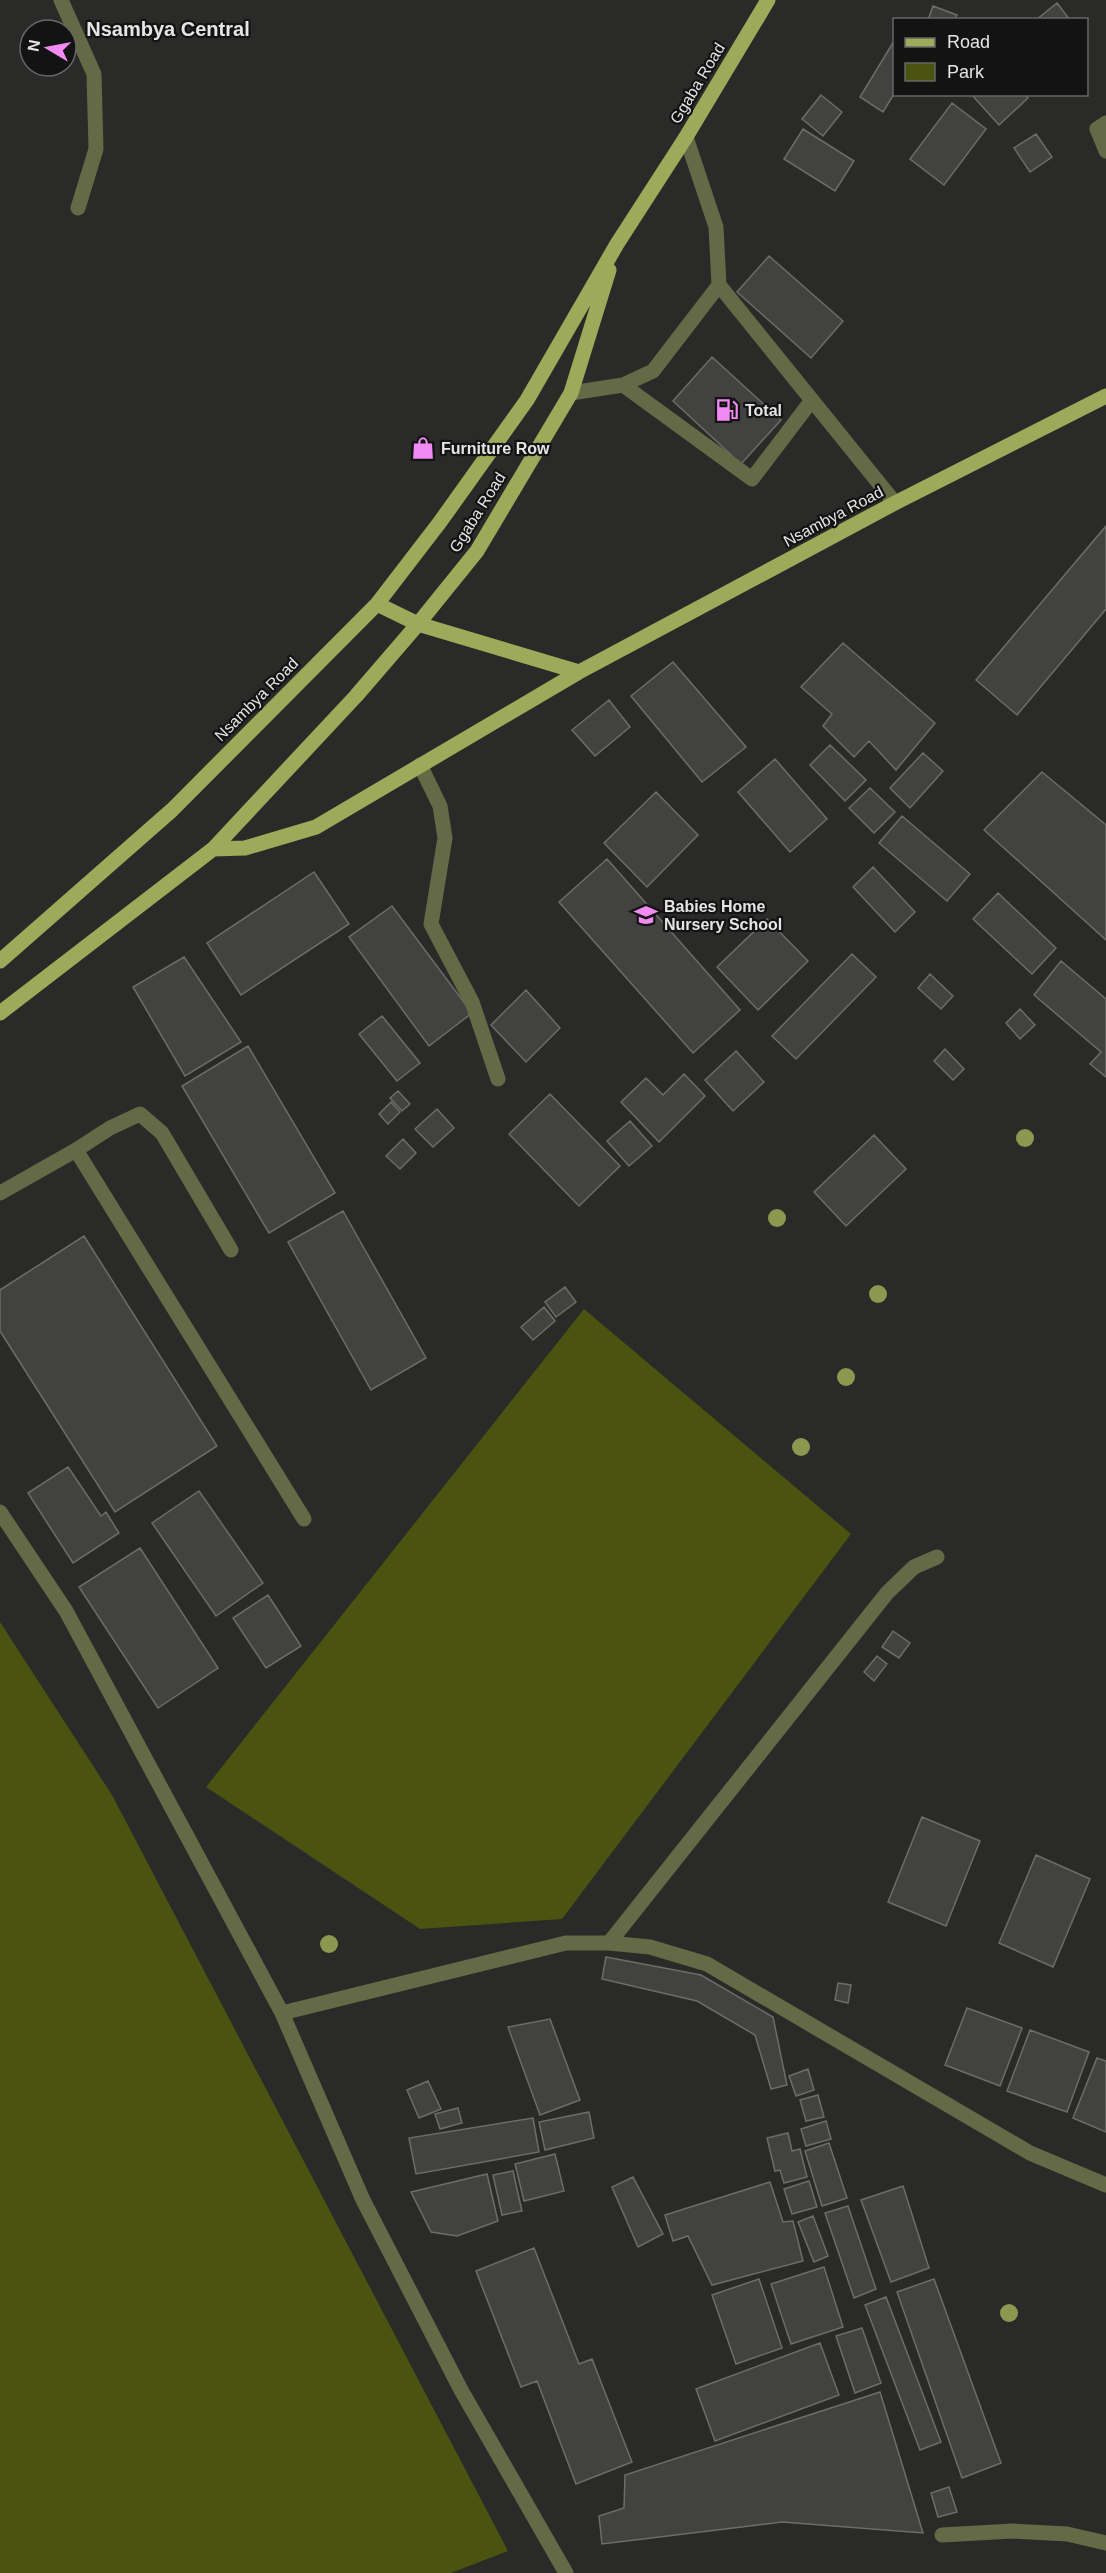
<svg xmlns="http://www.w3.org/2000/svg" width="1106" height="2573" viewBox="0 0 1106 2573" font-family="Helvetica,sans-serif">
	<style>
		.green { fill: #4a530f }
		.building { fill: #424340; stroke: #6c6d6a; stroke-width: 1.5 }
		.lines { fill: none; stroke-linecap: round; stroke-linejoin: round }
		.minor { stroke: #636a45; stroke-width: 15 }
		.major { stroke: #9daa5a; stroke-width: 15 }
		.tree { fill: #8c9750 }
		.labels { text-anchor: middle; stroke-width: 4.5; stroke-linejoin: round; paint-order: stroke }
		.street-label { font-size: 16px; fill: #e5e5e4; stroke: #121312 }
		.poi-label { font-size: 16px; font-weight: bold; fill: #e5e5e4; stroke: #121312; text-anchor: start }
		.quarter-label { font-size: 20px; font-weight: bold; fill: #e5e5e4; stroke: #121312 }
	</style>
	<rect width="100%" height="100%" fill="#2a2a28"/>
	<path class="green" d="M584,1309L851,1534L562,1919L420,1929L206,1787Z
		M0,1622L112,1795L508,2551L451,2573H0Z"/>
	<path class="building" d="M1057,3L1070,20H1036Z
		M933,6L957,15L955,20H928Z
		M894,41V94L883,112L860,97Z
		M971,94H1025L1028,98L999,125Z
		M821,95L842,112L823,136L802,119Z
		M952,103L986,129L944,185L910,159Z
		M803,129L854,161L835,191L784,159Z
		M1036,134L1052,157L1030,172L1014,148Z
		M769,256L843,321L811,358L737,292Z
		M712,357L781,420L741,464L673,401Z
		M1106,526V609L1017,715L976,680Z
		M843,643L935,723L896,770L869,741L854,757L823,726L832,714L801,687Z
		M673,662L746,747L702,782L631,696Z
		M609,700L630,727L595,756L572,730Z
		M830,745L866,780L845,801L810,765Z
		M923,753L943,771L910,808L890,788Z
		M775,759L827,819L790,852L738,792Z
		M1042,772L1106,825V940L984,830Z
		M870,788L895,812L874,833L849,808Z
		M656,792L698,835L647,887L604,843Z
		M902,816L970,874L947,901L879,843Z
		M607,859L740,1010L693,1053L559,902Z
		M873,867L915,912L895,932L853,887Z
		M314,872L349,924L241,995L207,943Z
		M998,893L1056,948L1032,974L973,919Z
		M392,906L472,1013L429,1046L349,937Z
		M767,919L808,961L758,1010L717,967Z
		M852,954L876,977L796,1059L772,1036Z
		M184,957L241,1042L185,1076L133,987Z
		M1061,961L1106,999V1077L1090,1064L1101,1052L1034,995Z
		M930,974L953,996L941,1009L918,988Z
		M526,990L560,1028L526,1062L491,1025Z
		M1020,1009L1035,1025L1020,1039L1006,1023Z
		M382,1016L420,1063L397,1081L359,1034Z
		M248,1046L335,1193L269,1233L182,1086Z
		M945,1049L964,1069L953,1080L934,1061Z
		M736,1051L764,1082L733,1111L705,1080Z
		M684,1074L705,1096L659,1142L621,1102L646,1078L663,1095Z
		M398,1091L410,1104L402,1111L390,1098Z
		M550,1094L620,1166L579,1206L509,1134Z
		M391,1102L400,1112L388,1124L379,1114Z
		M437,1109L454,1128L433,1147L415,1129Z
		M630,1121L652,1146L629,1166L607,1141Z
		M874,1135L906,1169L846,1226L814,1192Z
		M403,1139L416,1153L400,1169L386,1156Z
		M343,1211L426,1358L371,1390L288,1242Z
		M84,1236L217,1446L115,1512L0,1331V1290Z
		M565,1287L576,1302L556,1317L545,1302Z
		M544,1307L555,1321L533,1340L521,1327Z
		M68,1467L101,1516L106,1512L119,1533L73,1563L28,1493Z
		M199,1491L263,1583L216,1616L152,1523Z
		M140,1548L218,1668L158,1708L79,1587Z
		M268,1595L301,1646L266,1668L233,1618Z
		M893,1631L910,1643L899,1658L882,1647Z
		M877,1656L887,1664L874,1681L864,1672Z
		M922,1817L980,1841L946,1926L888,1902Z
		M1036,1855L1090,1879L1053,1967L999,1943Z
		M606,1957L701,1975L773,2017L787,2085L771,2089L755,2035L697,2001L602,1979Z
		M838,1983L851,1985L848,2003L835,2000Z
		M967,2008L1022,2028L1000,2086L945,2065Z
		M550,2019L580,2100L540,2115L508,2027Z
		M1030,2030L1089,2052L1067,2112L1007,2091Z
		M1097,2058L1106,2061V2132L1073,2118Z
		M808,2069L814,2090L796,2096L789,2076Z
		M428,2081L441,2109L419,2118L407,2090Z
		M818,2095L824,2117L806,2121L800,2100Z
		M458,2108L462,2123L440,2129L435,2114Z
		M589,2112L594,2138L545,2150L539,2122Z
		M533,2118L539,2152L416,2174L409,2138Z
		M826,2121L831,2139L806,2146L801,2129Z
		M788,2133L792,2151L800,2149L807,2177L784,2183L780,2170L775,2171L767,2138Z
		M829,2143L847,2198L822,2206L805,2151Z
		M555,2154L564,2191L524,2201L515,2164Z
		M513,2171L522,2211L502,2215L493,2175Z
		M487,2174L498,2221L457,2236L431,2232L411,2192Z
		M633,2177L663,2234L638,2247L612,2187Z
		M809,2181L817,2207L792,2214L784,2189Z
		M770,2182L783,2222L793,2221L803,2261L712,2285L688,2236L673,2241L665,2215Z
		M903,2186L929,2268L891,2282L861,2200Z
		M848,2206L876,2289L854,2298L825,2213Z
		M813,2216L828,2256L814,2262L798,2222Z
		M534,2248L579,2364L592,2359L632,2462L576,2484L537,2381L521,2387L476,2271Z
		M824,2267L843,2327L791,2344L771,2284Z
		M759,2279L782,2348L736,2364L712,2295Z
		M934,2279L1001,2463L962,2478L897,2292Z
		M886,2297L941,2442L920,2450L865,2305Z
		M862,2328L881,2383L855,2393L836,2336Z
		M820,2343L839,2395L715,2441L696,2389Z
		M880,2392L923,2533L782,2522L602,2544L599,2516L624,2508L625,2475Z
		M949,2487L957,2512L938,2517L931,2493Z"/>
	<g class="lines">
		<path class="minor" d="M61,0L94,74L96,149L78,208
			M1106,123L1097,129L1106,151
			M719,285L895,503
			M623,385L752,479L812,400
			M571,393L623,385L653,371L719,285L716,227L686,137
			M420,765L440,806L445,838L431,924L472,1002L498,1079
			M76,1150L110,1128L140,1114L162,1133L231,1250
			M0,1193L76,1150L304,1519
			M0,1512L66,1611L282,2013L363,2200L461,2390L566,2573
			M609,1943L887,1593L914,1567L937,1557
			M282,2013L566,1943H609L650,1947L707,1964L1030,2153L1106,2185
			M942,2535L1013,2531L1067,2534L1106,2543"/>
		<path class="major" d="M377,604L418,624L579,672
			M213,849L245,848L316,827L579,672L895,503L1106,396
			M0,961L172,810L377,604L440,522L527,400L617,244L686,137L768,0
			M0,1013L213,849L356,696L418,624L477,551L571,393L609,270"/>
	</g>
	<g class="tree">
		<circle cx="1025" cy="1138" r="9"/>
		<circle cx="777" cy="1218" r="9"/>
		<circle cx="878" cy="1294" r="9"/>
		<circle cx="846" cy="1377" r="9"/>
		<circle cx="801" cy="1447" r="9"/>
		<circle cx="329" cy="1944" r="9"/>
		<circle cx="1009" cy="2313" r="9"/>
	</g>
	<defs>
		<g id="fuel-bare" transform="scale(1.8)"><path d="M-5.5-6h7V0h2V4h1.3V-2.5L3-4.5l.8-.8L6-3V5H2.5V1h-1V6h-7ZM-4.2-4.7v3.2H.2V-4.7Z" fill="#f28af3" stroke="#121312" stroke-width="2.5" paint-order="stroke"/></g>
		<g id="shop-bare" transform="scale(1.8)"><path d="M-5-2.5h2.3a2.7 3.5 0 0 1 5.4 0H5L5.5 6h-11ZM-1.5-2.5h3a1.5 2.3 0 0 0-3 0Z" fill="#f28af3" stroke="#121312" stroke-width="2.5" paint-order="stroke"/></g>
		<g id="school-bare" transform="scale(1.8)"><path d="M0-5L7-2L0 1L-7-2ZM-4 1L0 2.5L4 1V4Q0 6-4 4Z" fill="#f28af3" stroke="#121312" stroke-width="2.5" paint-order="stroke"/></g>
	</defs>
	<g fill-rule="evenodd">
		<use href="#fuel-bare" x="727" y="410"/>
		<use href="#shop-bare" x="423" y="448"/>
		<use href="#school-bare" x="646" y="915"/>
	</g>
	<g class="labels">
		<g class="street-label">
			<text transform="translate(697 83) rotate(-59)" y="6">Ggaba Road</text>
			<text transform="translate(477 512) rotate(-58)" y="6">Ggaba Road</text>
			<text transform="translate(833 516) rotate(-28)" y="6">Nsambya Road</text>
			<text transform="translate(256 699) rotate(-45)" y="6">Nsambya Road</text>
		</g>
		<g class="poi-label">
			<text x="745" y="416">Total</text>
			<text x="441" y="454">Furniture Row</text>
			<text x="664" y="912">Babies Home<tspan x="664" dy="18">Nursery School</tspan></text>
		</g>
		<g class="quarter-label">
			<text x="168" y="36">Nsambya Central</text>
		</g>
	</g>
	<rect x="893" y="18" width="195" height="78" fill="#121312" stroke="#666766" stroke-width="1.5"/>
	<rect x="905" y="38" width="30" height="9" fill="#9daa5a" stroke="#666766" stroke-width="1.5"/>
	<text x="947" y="48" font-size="18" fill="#e5e5e4">Road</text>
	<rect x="905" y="63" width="30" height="18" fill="#4a530f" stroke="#666766" stroke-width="1.5"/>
	<text x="947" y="78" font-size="18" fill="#e5e5e4">Park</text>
	<g transform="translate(48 48) rotate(280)"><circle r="28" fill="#121312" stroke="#666766" stroke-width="1.5"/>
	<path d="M0-4.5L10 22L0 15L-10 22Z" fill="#f28af3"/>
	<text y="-9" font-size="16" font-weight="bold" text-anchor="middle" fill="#e5e5e4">N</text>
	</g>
</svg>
